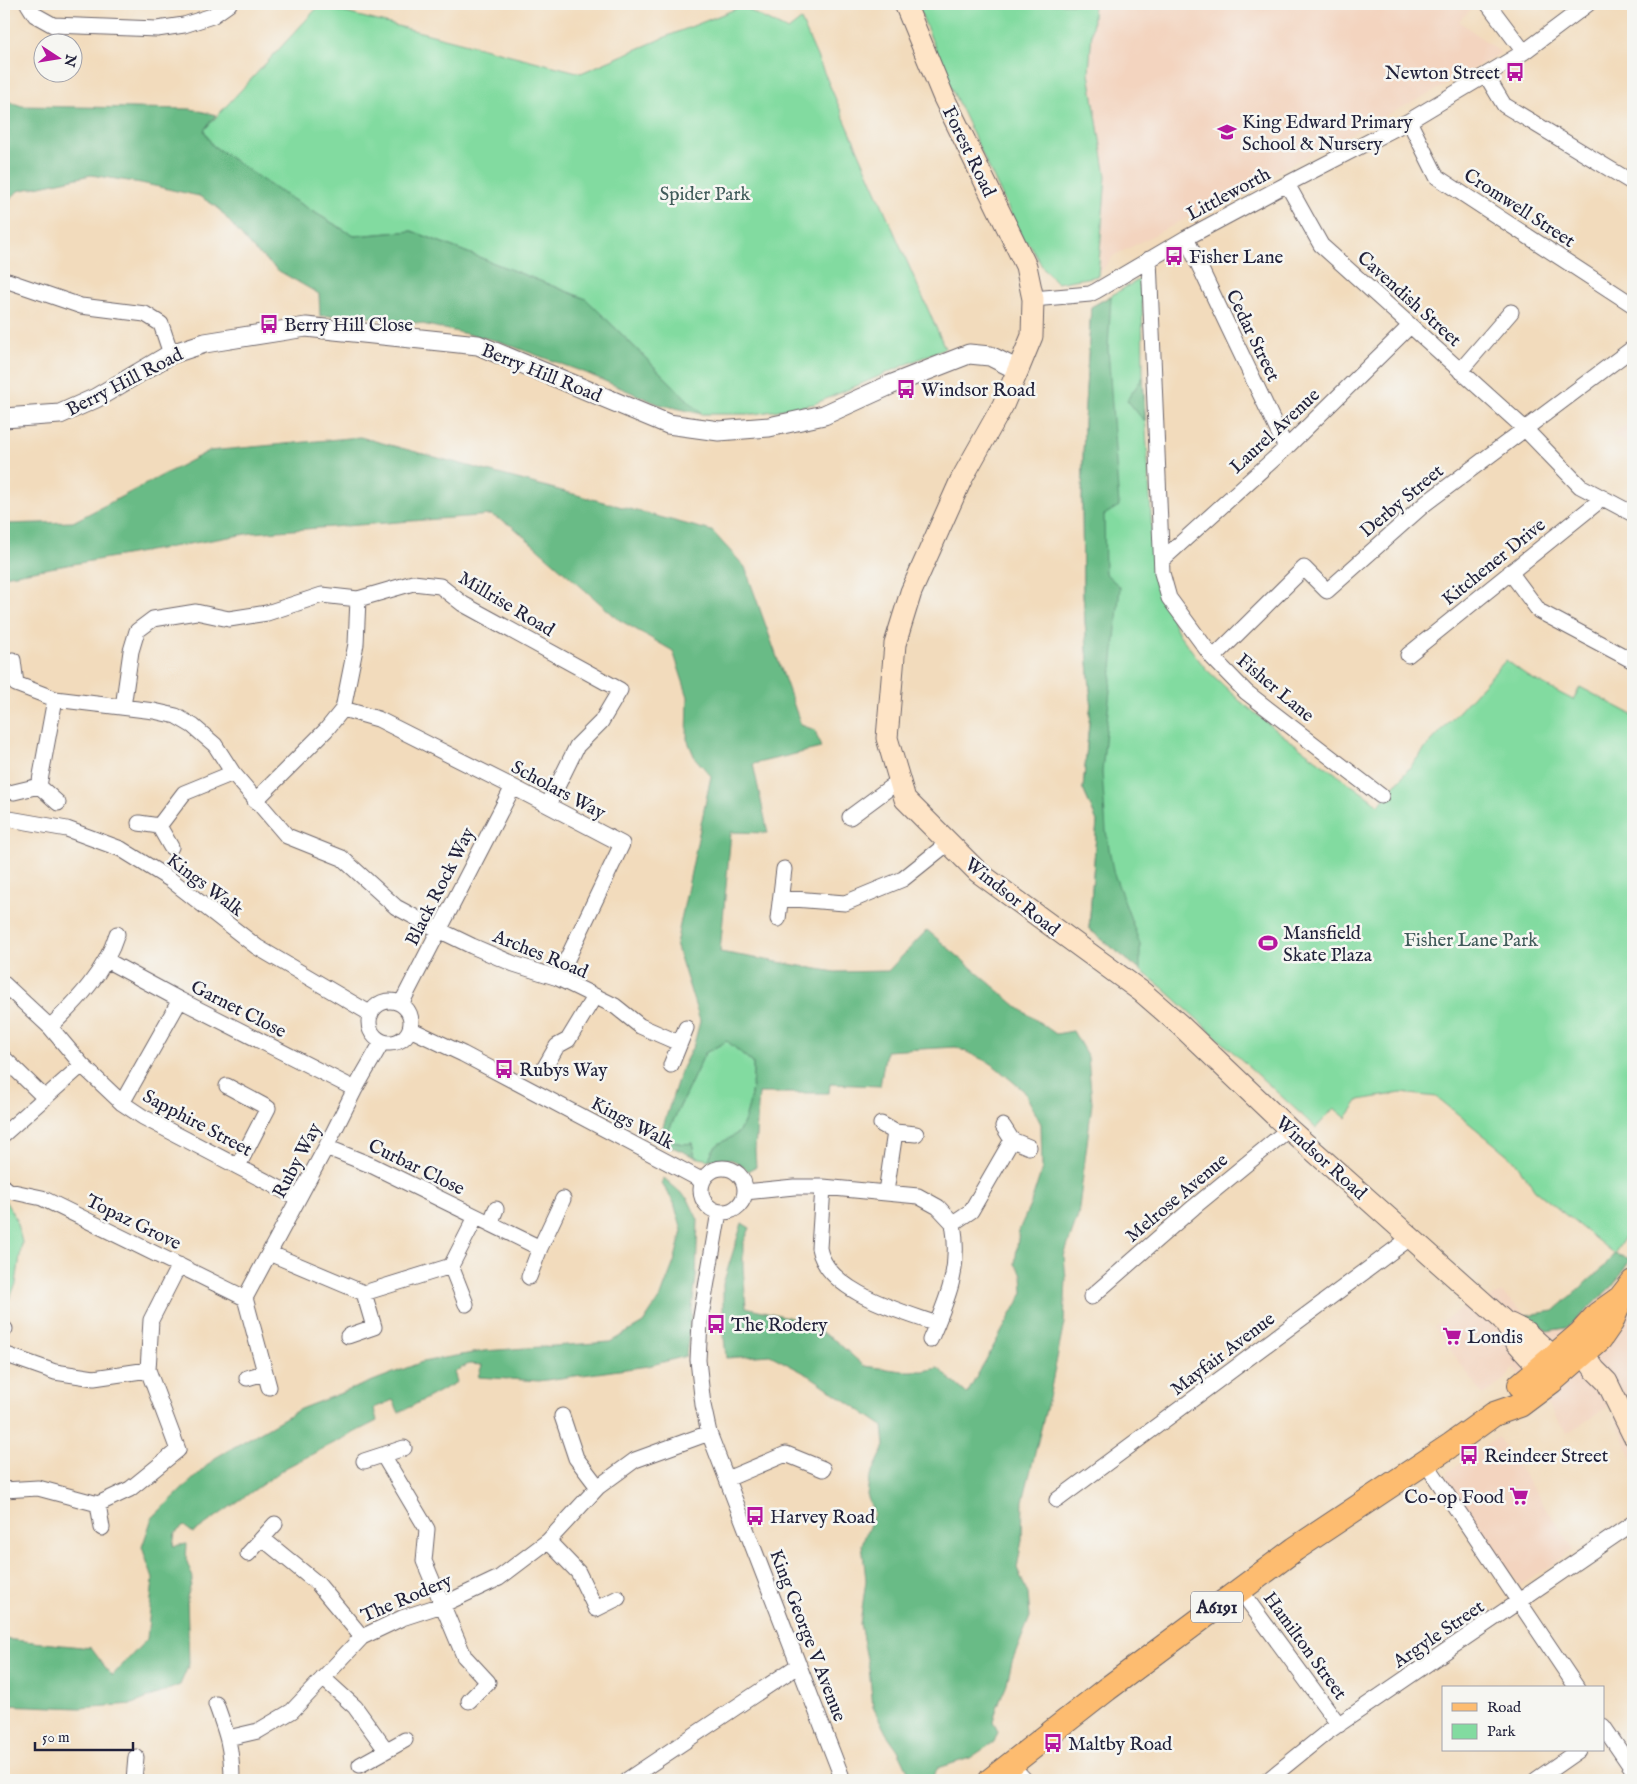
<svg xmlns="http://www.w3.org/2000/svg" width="1637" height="1784" viewBox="0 0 1637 1784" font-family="'IM FELL English',serif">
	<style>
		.built { fill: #f3d4bf }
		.green { fill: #82dba0; stroke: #527e6e }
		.forest { fill: #69bb86; stroke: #466e60 }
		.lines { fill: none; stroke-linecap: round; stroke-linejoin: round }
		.minor-casing { stroke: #6b6368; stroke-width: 17 }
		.tertiary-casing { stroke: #6b6368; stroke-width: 21 }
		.secondary-casing { stroke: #6b6368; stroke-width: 23 }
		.primary-casing { stroke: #6b6368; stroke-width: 26 }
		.minor { stroke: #fff; stroke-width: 15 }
		.tertiary { stroke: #fff; stroke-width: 19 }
		.secondary { stroke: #fee4c6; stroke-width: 21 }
		.primary { stroke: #fdbc70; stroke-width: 24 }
		.labels { text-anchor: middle; stroke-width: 5; stroke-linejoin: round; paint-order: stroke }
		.shield { fill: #f6f6f2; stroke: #626272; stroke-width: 1 }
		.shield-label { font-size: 18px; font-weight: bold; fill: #22223b }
		.poi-label { font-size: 19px; fill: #22223b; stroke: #f6f6f2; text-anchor: start }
		.street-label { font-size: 19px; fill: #22223b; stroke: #f6f6f2 }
		.park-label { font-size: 19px; fill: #3f5a59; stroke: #f6f6f2 }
	</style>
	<rect width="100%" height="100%" fill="#f6f6f2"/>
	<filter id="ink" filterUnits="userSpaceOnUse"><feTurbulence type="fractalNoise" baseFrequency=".02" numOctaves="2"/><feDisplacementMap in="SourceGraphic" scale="10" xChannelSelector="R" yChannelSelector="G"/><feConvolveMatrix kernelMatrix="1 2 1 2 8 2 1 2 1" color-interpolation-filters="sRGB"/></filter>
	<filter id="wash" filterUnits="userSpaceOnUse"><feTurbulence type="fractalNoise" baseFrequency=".0096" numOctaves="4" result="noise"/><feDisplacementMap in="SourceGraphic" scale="20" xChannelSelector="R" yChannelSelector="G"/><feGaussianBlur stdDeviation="1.12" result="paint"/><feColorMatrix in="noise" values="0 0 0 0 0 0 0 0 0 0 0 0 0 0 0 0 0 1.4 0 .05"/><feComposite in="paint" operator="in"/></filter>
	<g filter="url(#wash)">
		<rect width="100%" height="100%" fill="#f2dbbc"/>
		<path class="built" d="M1094,4H1476L1459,21L1501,53L1442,87L1113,256L1098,276L1106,176L1089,73Z
			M1633,421V447L1611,435Z
			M1612,1287L1633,1305V1462L1611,1405L1567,1433L1545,1401L1513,1368L1505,1380L1483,1395L1434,1327L1466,1306L1502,1293L1526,1315L1547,1330L1582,1315Z
			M1498,1437L1574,1550L1520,1586L1446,1478L1449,1471Z"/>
		<path class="green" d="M917,4H1094L1089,73L1106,176L1098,276L1057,283L1043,268L1030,245L1023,240L954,94Z
			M319,6L581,73L668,36L743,6L759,16L788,30L801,20L945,348L814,404L755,414H702L586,299L412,231L354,236L277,190L212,145L204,130Z
			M1142,278L1143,377L1155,584L1179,634L1206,669L1240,701L1280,733L1379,805L1429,744L1506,660L1529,677L1573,700L1580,687L1633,715V1225L1614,1254L1535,1190L1514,1160L1437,1097L1401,1093L1359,1100L1346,1118L1334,1108L1316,1128L1163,988L1089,929L1097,821L1083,789L1091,702L1083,594L1082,501L1084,422L1091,307Z
			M727,1041L753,1063C754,1079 749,1125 736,1134C723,1144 714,1141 709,1160L695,1157L692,1143C681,1145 675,1143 666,1136L705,1053Z
			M4,1199L15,1217L22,1242L16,1284L4,1310Z"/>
		<path class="forest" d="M4,100L22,106L191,109L216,115L204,130L212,145L277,190L354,236L412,231L586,299L702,414L658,404L586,373L498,341L418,323L352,315L320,316L319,294L279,271L253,249L217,207L199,196L141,183L91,175L18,191L4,206Z
			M1111,296L1108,348L1119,506L1104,515L1105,573L1120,587L1102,772L1106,831L1113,871L1140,944V970L1089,929L1097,821L1083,789L1091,702L1083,594L1082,501L1084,422L1091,307Z
			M1143,377L1145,422L1127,400Z
			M360,437L712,531L745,567L801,725L815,730L821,748L753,764L768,833L731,832L720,952L835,972L888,971L927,930L1019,1008L1056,1034L1073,1031L1088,1057L1092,1103L1078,1216L1064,1256L1066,1279L1064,1323L1050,1393L1023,1501L1022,1540L1017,1568L1028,1594L1030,1617L1012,1662L1006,1687L998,1705L993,1721L998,1732L994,1742L970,1758L938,1768L930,1780H909L910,1775L898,1750L886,1733L873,1707L869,1669L860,1624L866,1580L862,1544L874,1514L867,1495L869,1480L885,1446L883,1426L810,1376L770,1355L726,1358L723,1327V1284L742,1223L750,1228L743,1244V1267L746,1307L800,1320L836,1341L864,1366L903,1371H924L938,1368L967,1394L1023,1293L1022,1274L1015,1264L1019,1230L1031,1203L1042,1169L1041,1124L1024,1091L992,1064L956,1047L886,1051L880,1086L830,1084L829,1093H759L755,1150L756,1167L748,1171C734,1157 727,1158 709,1160C714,1141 723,1144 736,1134C749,1125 754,1079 753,1063L727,1041L705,1053L666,1136C674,1143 681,1145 692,1143L695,1157L663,1143L659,1139L681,1070L694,1044L700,1021L676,944L711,776L695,758L687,739L688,697L673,651L618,619L512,526L491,515L252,533L4,576V524L73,522L209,451Z
			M664,1178L688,1199L698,1220L696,1277L686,1356L648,1366L539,1381L478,1377L482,1365L469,1364L454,1372L457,1382L399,1413L393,1400L374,1408L377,1421L287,1467L193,1533L184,1526L175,1533L173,1546L187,1544L186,1559L193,1578L187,1597L189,1664L180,1685L133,1704L80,1708L4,1705V1639L91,1648L112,1676L147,1639L153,1579L142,1547L152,1518L215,1458L300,1409L422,1362L484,1351L610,1342L643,1323L661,1296L674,1262L682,1231L674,1203L662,1184Z
			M1614,1254L1631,1259L1612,1287L1582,1315L1566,1328L1547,1331L1526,1315L1554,1311L1602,1269Z"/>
	</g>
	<g filter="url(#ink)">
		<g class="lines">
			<g class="minor-casing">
				<path id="minor" d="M28,4L35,15L53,25L157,29L184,25L212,16L229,4
					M1488,4L1524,52
					M1486,75L1504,105L1633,183
					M1409,121L1437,177L1633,305
					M1287,184L1321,245L1524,428L1580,486L1633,514
					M1186,238L1286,448
					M1149,259L1162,573L1169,598L1213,658L1246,692L1381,796
					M8,281L81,306L145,314L161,324L171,354
					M1033,299L1090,294L1096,291L1186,238L1287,184L1409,121L1524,52L1588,4
					M1460,371L1511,312
					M1162,560L1286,448L1410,326
					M1510,572L1539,611L1633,661
					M1408,655L1603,498
					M1213,658L1304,568L1327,591L1426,503L1633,348
					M13,660L16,684L55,699L154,711L176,716L193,726L215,745L233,773L287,836L342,858L396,907L439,930L472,946L514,964L558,978L615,1006L640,1026L679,1043
					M123,707L131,651L137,631L153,619L196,612L229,619L267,613L322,595L358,599L413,583L440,586L463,604L620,690L601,722L577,746L548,805
					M343,709L378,719L513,787L622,844L558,978
					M39,786L55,699
					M14,792L39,786L58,803
					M255,801L326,730L343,709L356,644L358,599
					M850,817L900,780
					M4,818L67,829L121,849L171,880L257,947L371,1014
					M139,823L159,826L171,847
					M159,826L184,793L233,773
					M781,898L845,903L903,879L948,843
					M778,919L784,869
					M106,960L180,1000L355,1089
					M4,984L50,1027L82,1065L122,1103L143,1117L298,1198
					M369 1022a21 21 0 1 1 42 0a21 21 0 1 1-42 0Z
					M401,1004L513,787
					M50,1027C78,1000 105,972 117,934
					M410,1029L463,1054L703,1181
					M4,1058L45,1098
					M671,1065L686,1028
					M545,1067L557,1046L568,1040L594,997
					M227,1086L268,1108L238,1166
					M122,1103L180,1000
					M881,1124L895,1132L916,1134
					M1003,1126L1012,1140L1029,1147
					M4,1134L82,1065
					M326,1147L373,1166L540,1248
					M701 1190a22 22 0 1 1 44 0a22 22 0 1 1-44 0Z
					M4,1187L9,1191L42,1198L245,1298
					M823,1187L819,1248C827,1292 900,1311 937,1324
					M745,1192L794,1187H823L918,1196L938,1207L953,1223
					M886,1192L895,1132
					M719,1212L700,1322L698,1360L703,1405L709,1433L843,1780
					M953,1223L971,1211L1012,1140
					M490,1224L496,1209
					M269,1253L364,1293L451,1266L476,1217
					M451,1266L466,1304
					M529,1277L540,1248L563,1199
					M1091,1297L1194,1207L1289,1129
					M245,1298L326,1147L355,1089L382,1042
					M245,1298L269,1387
					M4,1330L5,1329
					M348,1336L374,1327L364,1293
					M930,1340C948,1298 961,1269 953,1223
					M4,1354L55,1372L94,1378L148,1370
					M247,1378L264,1373
					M562,1416L576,1458L598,1487
					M383,1455L427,1529L424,1561L464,1656L488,1682L469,1701
					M364,1461L404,1448
					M1425,1462L1577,1688
					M727,1479L786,1454L823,1469
					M4,1490L38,1488L98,1504L130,1489L178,1450L148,1370L151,1320L179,1265
					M1057,1500L1410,1238
					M98,1504L102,1528
					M263,1539L318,1584L362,1637
					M548,1541L578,1572L596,1609L618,1598
					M248,1554L275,1524
					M1240,1590L1339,1725
					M323,1678L355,1707L386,1750
					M216,1704C227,1734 232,1748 232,1780
					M1603,1726L1633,1770
					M228,1738L258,1731L292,1711L362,1637L402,1618L442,1605L499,1578L548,1541L598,1487L635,1460L709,1433
					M1010,1764L1025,1780
					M360,1765L405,1740
					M134,1780L136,1757
					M627,1780L799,1665
					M1268,1780L1326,1733L1633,1523
					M1536,1780L1579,1750"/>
			</g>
			<g class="tertiary-casing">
				<path id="tertiary" d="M4,418L60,414L96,398L171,354L205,343L306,327L478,345L668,424L719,431L769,427L824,415L890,385L969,354L990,356L1018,370"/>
			</g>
			<g class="secondary-casing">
				<path id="secondary" d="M905,4L944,98L1026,266L1033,299L1032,336L1018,370L1003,405L961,480L911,592L895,644L887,738L905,799L978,872L1142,992L1180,1025L1289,1129L1503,1320L1517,1343L1552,1381
					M1510,1324L1526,1332L1566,1368
					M1574,1340L1595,1370L1607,1382L1633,1435"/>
			</g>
			<g class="primary-casing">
				<path id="primary" d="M1520,1385L1580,1334L1598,1314L1619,1299
					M991,1780L1107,1689L1295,1549L1451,1445L1494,1414L1520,1405L1552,1381L1600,1339L1611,1323L1622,1296L1633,1282"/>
			</g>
			<use href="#minor" class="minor"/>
			<use href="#tertiary" class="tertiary"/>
			<use href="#secondary" class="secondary"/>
			<use href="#primary" class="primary"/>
		</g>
	</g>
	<defs>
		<g id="bus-bare" transform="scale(1.5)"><path d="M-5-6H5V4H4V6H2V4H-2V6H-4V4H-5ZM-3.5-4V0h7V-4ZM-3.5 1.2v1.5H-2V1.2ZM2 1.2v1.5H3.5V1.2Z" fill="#b5179e" stroke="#f6f6f2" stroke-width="2.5" paint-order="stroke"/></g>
		<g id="school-bare" transform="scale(1.5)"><path d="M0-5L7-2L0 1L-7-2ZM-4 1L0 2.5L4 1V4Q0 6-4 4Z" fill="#b5179e" stroke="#f6f6f2" stroke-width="2.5" paint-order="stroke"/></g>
		<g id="stadium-bare" transform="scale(1.5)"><path d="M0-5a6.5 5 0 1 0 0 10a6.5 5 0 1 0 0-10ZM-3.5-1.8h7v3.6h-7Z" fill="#b5179e" stroke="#f6f6f2" stroke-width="2.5" paint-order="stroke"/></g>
		<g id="supermarket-bare" transform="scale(1.5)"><path d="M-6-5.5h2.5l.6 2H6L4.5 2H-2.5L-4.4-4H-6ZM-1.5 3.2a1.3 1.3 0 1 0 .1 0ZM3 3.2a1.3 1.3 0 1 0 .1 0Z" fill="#b5179e" stroke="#f6f6f2" stroke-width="2.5" paint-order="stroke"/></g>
	</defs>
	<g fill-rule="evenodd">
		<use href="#bus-bare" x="1515" y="72"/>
		<use href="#school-bare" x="1227" y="132"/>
		<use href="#bus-bare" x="1174" y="256"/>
		<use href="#bus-bare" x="269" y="324"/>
		<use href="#bus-bare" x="906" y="389"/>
		<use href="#stadium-bare" x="1268" y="943"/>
		<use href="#bus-bare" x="504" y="1069"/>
		<use href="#bus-bare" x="716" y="1324"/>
		<use href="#supermarket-bare" x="1452" y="1336"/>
		<use href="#bus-bare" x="1469" y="1455"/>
		<use href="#supermarket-bare" x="1519" y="1496"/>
		<use href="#bus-bare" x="755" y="1516"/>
		<use href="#bus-bare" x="1053" y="1743"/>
	</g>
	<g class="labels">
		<rect class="shield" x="1191" y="1591.5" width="52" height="31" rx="4"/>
		<g class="shield-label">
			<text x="1217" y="1613">A6191</text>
		</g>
		<g class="poi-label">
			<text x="1500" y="79" text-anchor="end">Newton Street</text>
			<text x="1242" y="128">King Edward Primary<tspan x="1242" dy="22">School &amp; Nursery</tspan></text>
			<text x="1189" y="263">Fisher Lane</text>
			<text x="284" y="331">Berry Hill Close</text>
			<text x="921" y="396">Windsor Road</text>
			<text x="1283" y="939">Mansfield<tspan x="1283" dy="22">Skate Plaza</tspan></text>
			<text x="519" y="1076">Rubys Way</text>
			<text x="731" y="1331">The Rodery</text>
			<text x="1467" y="1343">Londis</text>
			<text x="1484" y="1462">Reindeer Street</text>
			<text x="1504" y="1503" text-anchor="end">Co-op Food</text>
			<text x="770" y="1523">Harvey Road</text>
			<text x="1068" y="1750">Maltby Road</text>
		</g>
		<g class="street-label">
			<text transform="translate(970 151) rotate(64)" y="7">Forest Road</text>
			<text transform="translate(1228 193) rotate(-28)" y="7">Littleworth</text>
			<text transform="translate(1520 207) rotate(33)" y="7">Cromwell Street</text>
			<text transform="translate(1410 298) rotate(42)" y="7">Cavendish Street</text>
			<text transform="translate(1254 335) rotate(64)" y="7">Cedar Street</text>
			<text transform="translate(542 372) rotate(22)" y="7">Berry Hill Road</text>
			<text transform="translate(124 381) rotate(-27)" y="7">Berry Hill Road</text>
			<text transform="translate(1274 430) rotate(-43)" y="7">Laurel Avenue</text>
			<text transform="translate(1401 500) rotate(-40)" y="7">Derby Street</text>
			<text transform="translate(1493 561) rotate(-39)" y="7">Kitchener Drive</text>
			<text transform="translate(507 603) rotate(31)" y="7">Millrise Road</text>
			<text transform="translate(1276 687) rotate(40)" y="7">Fisher Lane</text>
			<text transform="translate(559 789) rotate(28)" y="7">Scholars Way</text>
			<text transform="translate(206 884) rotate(37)" y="7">Kings Walk</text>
			<text transform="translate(439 886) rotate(-63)" y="7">Black Rock Way</text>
			<text transform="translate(1013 896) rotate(38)" y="7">Windsor Road</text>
			<text transform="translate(541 953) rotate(22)" y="7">Arches Road</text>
			<text transform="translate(239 1008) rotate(27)" y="7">Garnet Close</text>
			<text transform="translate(198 1122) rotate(28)" y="7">Sapphire Street</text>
			<text transform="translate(633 1122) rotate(28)" y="7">Kings Walk</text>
			<text transform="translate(1322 1157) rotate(42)" y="7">Windsor Road</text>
			<text transform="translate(296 1160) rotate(-62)" y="7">Ruby Way</text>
			<text transform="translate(417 1166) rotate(26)" y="7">Curbar Close</text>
			<text transform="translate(1176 1197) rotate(-40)" y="7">Melrose Avenue</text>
			<text transform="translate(134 1221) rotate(26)" y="7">Topaz Grove</text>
			<text transform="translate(1222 1353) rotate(-37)" y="7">Mayfair Avenue</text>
			<text transform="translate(406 1597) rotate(-23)" y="7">The Rodery</text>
			<text transform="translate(1438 1633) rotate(-34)" y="7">Argyle Street</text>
			<text transform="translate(809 1635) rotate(69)" y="7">King George V Avenue</text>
			<text transform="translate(1306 1645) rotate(54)" y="7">Hamilton Street</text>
		</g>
		<g class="park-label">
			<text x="705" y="200">Spider Park</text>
			<text x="1471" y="946">Fisher Lane Park</text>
		</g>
	</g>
	<rect width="1637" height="1784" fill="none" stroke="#f6f6f2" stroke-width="20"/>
	<rect x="1442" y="1686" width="162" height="65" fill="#f6f6f2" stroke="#a1a1a9"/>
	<rect x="1452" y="1703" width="25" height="8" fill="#fdbc70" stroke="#a1a1a9"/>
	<text x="1487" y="1712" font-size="15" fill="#22223b">Road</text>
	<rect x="1452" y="1724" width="25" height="15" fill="#82dba0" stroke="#a1a1a9"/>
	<text x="1487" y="1736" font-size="15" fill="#22223b">Park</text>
	<g transform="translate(58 58) rotate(102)"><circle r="24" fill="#f6f6f2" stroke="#a1a1a9"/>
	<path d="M0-4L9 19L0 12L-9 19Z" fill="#b5179e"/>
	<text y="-8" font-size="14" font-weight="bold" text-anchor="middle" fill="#22223b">N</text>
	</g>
	<path d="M35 1742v8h98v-8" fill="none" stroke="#22223b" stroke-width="2.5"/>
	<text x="42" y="1742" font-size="15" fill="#22223b" stroke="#f6f6f2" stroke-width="4" paint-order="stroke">50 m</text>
</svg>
